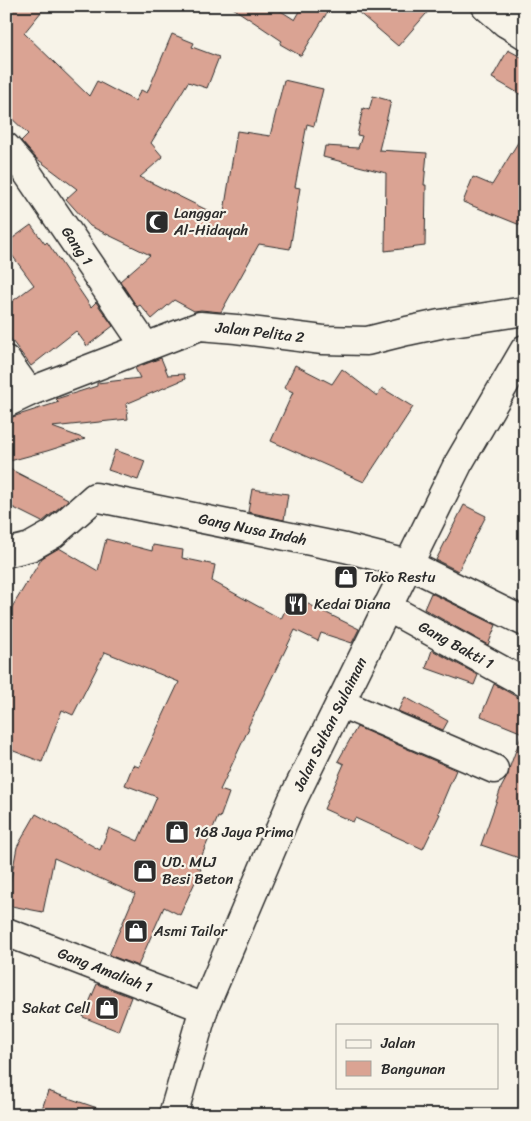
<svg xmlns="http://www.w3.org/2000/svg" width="531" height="1121" viewBox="0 0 531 1121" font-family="Sriracha,sans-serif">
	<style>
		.building { fill: #daa393; stroke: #2b2b2b }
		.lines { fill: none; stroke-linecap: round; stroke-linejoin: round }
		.minor-casing { stroke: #2b2b2b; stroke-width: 31 }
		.major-casing { stroke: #2b2b2b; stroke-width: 31 }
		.minor { stroke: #f7f3e8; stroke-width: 28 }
		.major { stroke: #f7f3e8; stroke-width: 28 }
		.labels { text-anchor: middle; stroke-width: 4.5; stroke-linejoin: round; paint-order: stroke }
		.poi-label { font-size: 15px; fill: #2b2b2b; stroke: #f7f3e8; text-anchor: start }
		.street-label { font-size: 15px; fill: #2b2b2b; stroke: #f7f3e8 }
	</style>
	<rect width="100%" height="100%" fill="#f7f3e8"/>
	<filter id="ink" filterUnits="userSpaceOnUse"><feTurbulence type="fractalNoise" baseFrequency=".02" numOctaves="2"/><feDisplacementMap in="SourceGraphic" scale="10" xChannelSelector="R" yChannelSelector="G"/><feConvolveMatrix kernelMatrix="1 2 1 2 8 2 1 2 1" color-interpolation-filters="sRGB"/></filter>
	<g filter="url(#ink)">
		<path class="building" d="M6,6H46L24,33L89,96L97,81L135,101L141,90L147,93L172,34L194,43L192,47L219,57L207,88L188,82L151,143L163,157L140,177L223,218L237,131L270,136L284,80L323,89L314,126L307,124L295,187L300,188L290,249L259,244L221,312L201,310L194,311L174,300L152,319L140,305L137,307L120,281L150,255L90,226L66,199L77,189L36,158L21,141L28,134L6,113Z
			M230,6H273L295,20L303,6H331L301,56L280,44L282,41Z
			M351,6H433L398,46Z
			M508,50L525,59V97L492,78Z
			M373,96L391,101L379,150L427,153L424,185H426L425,246L385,251L386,173L323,157L325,146L358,148L362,136L357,135L363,108L369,110Z
			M525,131V214L520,225L463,202L473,177L492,185Z
			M31,225L45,244L47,242L91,307L96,302L113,326L87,346L76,331L31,366L6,333V306L34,285L6,247V243Z
			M161,358L168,375L184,374L185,379L126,404L128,419L52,427L85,439L47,451L6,462V419L59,402L56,399L97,386V383L140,378L135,368Z
			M295,365L332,384L342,369L377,396L382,388L413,407L364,482L271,441L293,392L284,388Z
			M115,450L145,461L138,480L108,470Z
			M6,467L68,499L67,501L42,522L6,504Z
			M252,489L288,494L284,520L248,512Z
			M464,505L486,516L458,571L436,560Z
			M106,539L152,551L153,545L183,550L182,558L215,565L212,581L281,619L292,596L359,629L352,643L321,633L318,641L295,630L248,727L249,728L220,790L229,793L220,818L218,817L197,867L201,869L180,915L164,907L138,966L109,955L135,894L54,858L43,912L6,905L17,847L36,814L100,850L109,828L138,841L157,797L125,785L133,765L139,767L179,682L105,652L73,715L62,710L42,762L6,748V617L42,558L59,548L98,571Z
			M431,593L496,625L488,645L424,609Z
			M432,650L478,675L474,685L426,668Z
			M494,684L517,697L525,699V734L481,716Z
			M405,697L448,721L443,730L398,711Z
			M357,727L456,770L438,813L440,814L423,849L355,818L353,822L324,809L344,764L338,761Z
			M522,734L525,735V860L481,845L501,788L508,775L509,769Z
			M97,984L131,997L118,1031L83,1017Z
			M48,1091L106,1111L105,1115H40Z"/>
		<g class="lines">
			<g class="minor-casing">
				<g id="minor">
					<path d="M506,23L525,6"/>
					<path id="s1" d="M6,147L24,168L146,347"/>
					<path d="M6,360L29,392"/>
					<path id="s2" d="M6,403L29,392L200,326L236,329L323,340L367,341L407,331L440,324L525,311"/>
					<path id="s3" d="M6,553L30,547L53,534L95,497L345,548L408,564L525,622"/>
					<path id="s4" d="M387,607L525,683"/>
					<path d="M340,703L494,769"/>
					<path id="s5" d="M6,932L204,1008"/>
				</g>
			</g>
			<g class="major-casing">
				<g id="major">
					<path d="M486,6L506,23L525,35"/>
					<path id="s6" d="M173,1115L204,1008L292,801L458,464L525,349"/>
				</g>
			</g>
			<use href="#minor" class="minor"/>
			<use href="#major" class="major"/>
		</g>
	</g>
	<defs>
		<g id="mosque-square" transform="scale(1.25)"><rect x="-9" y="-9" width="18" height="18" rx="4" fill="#2b2b2b" stroke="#f7f3e8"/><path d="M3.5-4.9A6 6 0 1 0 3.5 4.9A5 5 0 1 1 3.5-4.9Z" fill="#fff"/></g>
		<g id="shop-square" transform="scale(1.25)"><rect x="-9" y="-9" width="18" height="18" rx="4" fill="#2b2b2b" stroke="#f7f3e8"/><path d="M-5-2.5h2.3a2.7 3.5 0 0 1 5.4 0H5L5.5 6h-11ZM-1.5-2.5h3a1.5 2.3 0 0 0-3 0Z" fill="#fff"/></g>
		<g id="restaurant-square" transform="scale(1.25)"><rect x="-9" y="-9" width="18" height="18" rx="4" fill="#2b2b2b" stroke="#f7f3e8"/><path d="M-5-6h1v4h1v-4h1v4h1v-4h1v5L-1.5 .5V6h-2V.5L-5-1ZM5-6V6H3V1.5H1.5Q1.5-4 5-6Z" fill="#fff"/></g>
	</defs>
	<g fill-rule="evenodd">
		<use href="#mosque-square" x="157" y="222"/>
		<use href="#shop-square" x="346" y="577"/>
		<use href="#restaurant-square" x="296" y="604"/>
		<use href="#shop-square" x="177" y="832"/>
		<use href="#shop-square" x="145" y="871"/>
		<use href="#shop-square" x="136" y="931"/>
		<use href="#shop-square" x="107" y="1008"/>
	</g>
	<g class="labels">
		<g class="poi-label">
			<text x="174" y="218">Langgar<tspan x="174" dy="17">Al-Hidayah</tspan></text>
			<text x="364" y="582">Toko Restu</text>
			<text x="314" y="609">Kedai Diana</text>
			<text x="194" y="837">168 Jaya Prima</text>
			<text x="162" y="867">UD. MLJ<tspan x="162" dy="17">Besi Beton</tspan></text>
			<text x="154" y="936">Asmi Tailor</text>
			<text x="90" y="1013" text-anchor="end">Sakat Cell</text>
		</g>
		<g class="street-label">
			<text dy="5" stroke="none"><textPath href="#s1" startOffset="122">Gang 1</textPath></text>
			<text dy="5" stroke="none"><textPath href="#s2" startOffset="269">Jalan Pelita 2</textPath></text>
			<text dy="5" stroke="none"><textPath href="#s3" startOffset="268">Gang Nusa Indah</textPath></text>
			<text dy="5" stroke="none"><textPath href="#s4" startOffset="79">Gang Bakti 1</textPath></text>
			<text dy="5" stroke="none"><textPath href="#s6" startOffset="422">Jalan Sultan Sulaiman</textPath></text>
			<text dy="5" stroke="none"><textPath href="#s5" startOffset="106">Gang Amaliah 1</textPath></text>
		</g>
	</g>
	<rect width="531" height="1121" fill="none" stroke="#f7f3e8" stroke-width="25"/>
	<rect x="12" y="12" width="506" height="1096" fill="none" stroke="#2b2b2b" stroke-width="2" filter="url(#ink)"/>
	<rect x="336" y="1024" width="162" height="65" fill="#f7f3e8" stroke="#a5a39c"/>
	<rect x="346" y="1040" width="25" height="8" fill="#f7f3e8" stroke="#a5a39c"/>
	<text x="381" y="1048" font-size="15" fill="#2b2b2b">Jalan</text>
	<rect x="346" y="1061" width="25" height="15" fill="#daa393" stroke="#a5a39c"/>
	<text x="381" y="1074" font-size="15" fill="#2b2b2b">Bangunan</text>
</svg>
